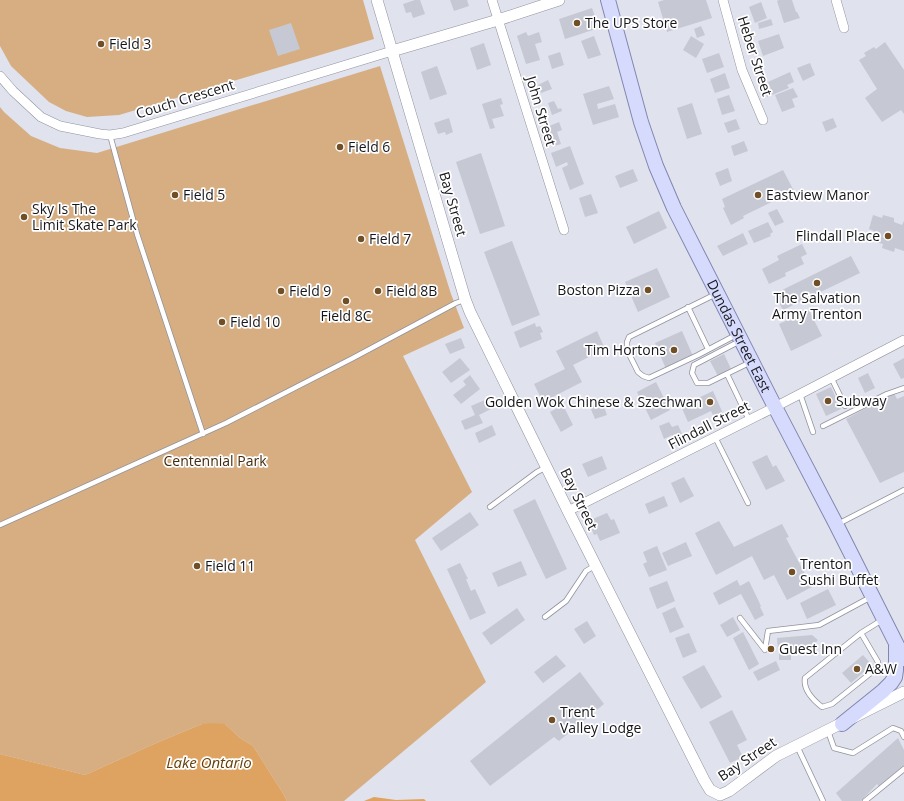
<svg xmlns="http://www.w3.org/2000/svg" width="904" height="801" viewBox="0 0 904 801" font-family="'Open Sans',sans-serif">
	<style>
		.green { fill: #d6ae82 }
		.water { fill: #dea361 }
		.building { fill: #c6c8d4 }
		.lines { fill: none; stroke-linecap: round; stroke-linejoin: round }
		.service-casing { stroke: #90929d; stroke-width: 6 }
		.minor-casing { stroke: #90929d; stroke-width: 10 }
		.tertiary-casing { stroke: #90929d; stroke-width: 12 }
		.primary-casing { stroke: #8287af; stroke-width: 16 }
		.service { stroke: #fff; stroke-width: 4.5 }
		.minor { stroke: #fff; stroke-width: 9 }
		.tertiary { stroke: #fff; stroke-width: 11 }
		.primary { stroke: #d6dbfe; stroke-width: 14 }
		.poi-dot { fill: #704e26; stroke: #fff; stroke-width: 1.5 }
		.labels { text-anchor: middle; stroke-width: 3.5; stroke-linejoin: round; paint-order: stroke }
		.poi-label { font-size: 14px; fill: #17171b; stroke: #fff; text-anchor: start }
		.street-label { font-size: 14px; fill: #17171b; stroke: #fff }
		.park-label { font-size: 14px; fill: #422a0c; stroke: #fff }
		.water-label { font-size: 15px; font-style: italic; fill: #653f09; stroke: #fff }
	</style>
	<rect width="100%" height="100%" fill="#e0e2ee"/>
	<path class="green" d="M0,0H363L374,39L119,115L87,117L66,111L49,102L11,66L0,46Z
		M380,66L451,294L464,328L403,356L472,492L415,540L486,682L344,801H287L284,795L253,746L240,738L225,724H202L154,744L85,775L0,754V107L4,112L31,136L60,148L97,153Z"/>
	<path class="water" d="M213,723L225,724L240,738L253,746L284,795L287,801H0V754L85,775L154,744L202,724Z
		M374,797L396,800L424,799L426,801H364Z"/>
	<path class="building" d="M415,0H420L425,14L413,18L411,12L406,13L403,4Z
		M450,0H467L469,6L454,11Z
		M664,0H706L712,18L667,32L658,2Z
		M779,0H792L796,12H797L800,18L784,23L777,1Z
		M761,2L767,18L755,23L749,7Z
		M592,8L599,28L565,39L559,19Z
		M771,19L773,25L759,29L758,23Z
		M291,23L300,49L278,56L269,30Z
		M701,26L705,35L697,38L694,29Z
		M526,32L528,36L539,32L542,42L535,44L540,60L526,64L517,36Z
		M779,34L784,48L763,56L758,41Z
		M594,36L601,55L588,59L581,41Z
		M691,36L704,44L696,58L683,50Z
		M885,42L904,70V114L901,110L882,122L865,98L877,89L859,60L866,56L864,53L874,47L876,49Z
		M484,43L491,65L477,70L470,48Z
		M560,52L564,65L552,69L548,56Z
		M719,53L724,67L707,73L702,59Z
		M810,63L815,75L803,81L797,68Z
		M437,66L447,94L430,100L421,72Z
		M790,72L794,82L787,85L789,88L767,97L765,92L771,89L768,82Z
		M725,73L730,88L715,93L710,79Z
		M548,80L552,89L541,93L538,85Z
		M609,86L614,99L597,104L598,109L615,104L619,117L593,125L583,94Z
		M793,88L798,97L792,99L795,107L782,112L775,95Z
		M729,95L735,111L722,115L717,99Z
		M501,98L503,104L500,105L504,116L492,119L495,128L490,129L482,104Z
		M554,101L558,109L561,108L562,111L552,115L548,103Z
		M692,103L702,134L687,139L677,108Z
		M449,118L453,132L446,135L445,132L438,134L434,123Z
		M833,118L837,127L826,132L822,122Z
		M736,119L740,129L728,133L724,123Z
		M559,122L562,130L557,132L561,144L554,146L547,127Z
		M744,141L748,151L734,156L731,146Z
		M570,146L584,184L570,190L562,168L568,165L567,162L556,167L551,153Z
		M481,153L505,226L480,234L456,162Z
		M728,168L732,181L720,186L715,173Z
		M633,169L638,181L620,188L615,176Z
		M783,170L794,191L743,216L744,218L731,225L723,208L725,207L722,199Z
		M591,194L598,213L585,217L579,198Z
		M777,209L784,222L775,226L768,213Z
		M659,211L667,228L634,244L626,227Z
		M873,215L882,218L883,215L894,218V222L902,225L904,221V251L895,248L894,252L882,248L883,244L871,241L874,231L869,229Z
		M768,222L773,232L770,234L771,236L754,243L748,231Z
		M743,233L748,244L723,256L717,246Z
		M512,241L540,315L512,326L484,252Z
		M802,244L807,254L801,257L804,264L785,273L786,276L769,284L762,269L779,260L777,256Z
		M851,256L860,273L783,310L774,294Z
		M657,268L670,297L638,312L625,282Z
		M809,310L822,336L791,351L779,324Z
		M535,323L536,327L540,326L543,332L540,333L542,339L520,348L514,332Z
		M597,331L605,349L573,365L582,382L543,402L534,384L565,369L556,351Z
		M682,331L693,356L666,369L655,343Z
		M461,338L465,348L450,354L445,344Z
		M724,354L731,369L718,376L710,361Z
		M460,358L470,370L451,383L442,372Z
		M904,358V378L901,379L893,364Z
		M868,373L875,388L865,393L858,378Z
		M470,375L480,389L461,404L453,395L466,385L463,381Z
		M656,382L670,410L651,420L637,392Z
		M831,387L841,409L826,416L816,394Z
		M713,391L725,418L716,422L711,411L688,422L681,406Z
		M894,393L897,399L904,396V472L880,483L846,419Z
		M487,399L491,409L479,415L483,423L465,430L461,421L475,415L471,406Z
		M602,402L607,415L595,419L590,407Z
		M563,405L573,425L561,432L550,412Z
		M669,422L672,427L678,425L683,436L674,440L672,435L664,439L659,426Z
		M492,425L496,435L479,443L475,433Z
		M767,455L773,467L776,465L785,481L766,490L752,462Z
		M602,456L607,469L588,477L582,464Z
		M684,477L694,496L680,503L671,483Z
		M664,496L668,506L649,514L645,504Z
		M535,499L567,569L546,579L513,510Z
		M470,512L479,525L441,551L432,538Z
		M607,513L611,520L614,519L620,533L600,541L597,534L594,535L588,521Z
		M719,521L734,547L782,524L789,537L786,538L812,587L787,600L774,575L764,580L752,556L716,575L695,533Z
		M686,542L692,556L668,566L662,553Z
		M657,546L667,570L649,577L643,564L647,562L643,552Z
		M521,561L527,575L498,587L492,573Z
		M460,563L468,579H466L471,591L475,589L486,613L470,620L447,569Z
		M737,580L740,586L749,581L761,606L760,607L764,615L755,620L741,594L719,605L713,593Z
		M667,581L675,601L657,609L649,588Z
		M828,589L836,605L807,619L800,603Z
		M675,607L684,627L670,633L662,613Z
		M517,608L525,620L491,645L482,633Z
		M733,617L740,630L727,637L720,625Z
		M587,621L596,636L584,644L574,629Z
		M743,632L759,664L749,670L733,638Z
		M689,633L697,652L683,658L675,638Z
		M812,635L818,640L808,651L809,652L802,653V648L778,651L777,638Z
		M779,652H791V660H779Z
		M556,655L566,666L543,683L534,672Z
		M863,655L872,665L851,683L842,673Z
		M776,661L780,670L758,681L753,672Z
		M704,665L722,697L701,709L682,677Z
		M580,672L604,704L559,741L554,737L490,786L470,761Z
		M732,710L747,740L737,745L743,757L730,763L709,722Z
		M898,738L904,750V766L880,788L877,784L861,801H842L836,793Z"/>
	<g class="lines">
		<g class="service-casing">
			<path id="service" d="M110,135L137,234L203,434
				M716,294L629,337L627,342V350L638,372L643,376L649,378L698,355L736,335
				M688,307L708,349
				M740,341L694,365L692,373L697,383H708L751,362
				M727,374L749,420
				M831,377L845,406
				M800,394L813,432
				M823,426L887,394L904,388
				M715,437L748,503
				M490,507L537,472L547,467
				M838,524L904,490
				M0,525L226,423L353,358L456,303L464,300
				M545,617L566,601L586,571L596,565
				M740,618L765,650L768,631L819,625L871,597
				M861,633L878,662V665L877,668L832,704L822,707C813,700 803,690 805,678L861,633L882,620
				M828,731L834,748L853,753L893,728L901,731L904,737
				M797,746L823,801
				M865,801L904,769"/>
		</g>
		<g class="minor-casing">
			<path id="minor" d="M492,0L564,230
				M723,0L742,70L763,120
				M836,0L844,28
				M0,76L13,91L41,117L60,126L100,134L110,135L123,133L392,51
				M568,511L775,407L904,340"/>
		</g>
		<g class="tertiary-casing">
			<path id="tertiary" d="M377,0L465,299L470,312L568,511L704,780L710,790L720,795L729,791L776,756L904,692
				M392,51L498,20L559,0"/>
		</g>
		<g class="primary-casing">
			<g id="primary">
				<path id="s1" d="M608,0L641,122L656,166L674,208L775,407L836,524L904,659"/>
				<path d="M842,724L883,691L891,683L895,677L896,670V647"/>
			</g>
		</g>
		<use href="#service" class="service"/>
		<use href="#minor" class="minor"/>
		<use href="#tertiary" class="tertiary"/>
		<use href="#primary" class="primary"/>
	</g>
	<g class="poi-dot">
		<circle cx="577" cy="23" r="4"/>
		<circle cx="101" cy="44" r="4"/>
		<circle cx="340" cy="147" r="4"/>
		<circle cx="175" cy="195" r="4"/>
		<circle cx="758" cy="195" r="4"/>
		<circle cx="24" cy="217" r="4"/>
		<circle cx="888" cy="236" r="4"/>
		<circle cx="361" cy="239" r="4"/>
		<circle cx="817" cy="283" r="4"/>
		<circle cx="648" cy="290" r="4"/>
		<circle cx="281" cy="291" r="4"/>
		<circle cx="378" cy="291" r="4"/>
		<circle cx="346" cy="301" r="4"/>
		<circle cx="222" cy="322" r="4"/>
		<circle cx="674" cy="350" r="4"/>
		<circle cx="828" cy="401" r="4"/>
		<circle cx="710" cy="402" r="4"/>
		<circle cx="197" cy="566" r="4"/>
		<circle cx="792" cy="572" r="4"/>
		<circle cx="771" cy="649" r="4"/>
		<circle cx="857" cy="669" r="4"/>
		<circle cx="552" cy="720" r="4"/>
	</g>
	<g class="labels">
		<g class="poi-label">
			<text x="585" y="28">The UPS Store</text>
			<text x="109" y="49">Field 3</text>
			<text x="348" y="152">Field 6</text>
			<text x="183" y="200">Field 5</text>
			<text x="766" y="200">Eastview Manor</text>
			<text x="32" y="214">Sky Is The<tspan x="32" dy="16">Limit Skate Park</tspan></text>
			<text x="880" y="241" text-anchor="end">Flindall Place</text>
			<text x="369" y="244">Field 7</text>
			<text x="640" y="295" text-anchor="end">Boston Pizza</text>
			<text x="289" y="296">Field 9</text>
			<text x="386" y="296">Field 8B</text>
			<text x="817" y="303" text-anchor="middle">The Salvation<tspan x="817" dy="16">Army Trenton</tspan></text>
			<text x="346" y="321" text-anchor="middle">Field 8C</text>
			<text x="230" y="327">Field 10</text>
			<text x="666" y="355" text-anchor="end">Tim Hortons</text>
			<text x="836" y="406">Subway</text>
			<text x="702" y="407" text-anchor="end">Golden Wok Chinese &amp; Szechwan</text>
			<text x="800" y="569">Trenton<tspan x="800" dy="16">Sushi Buffet</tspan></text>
			<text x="205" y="571">Field 11</text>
			<text x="779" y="654">Guest Inn</text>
			<text x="865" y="674">A&amp;W</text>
			<text x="560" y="717">Trent<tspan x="560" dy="16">Valley Lodge</tspan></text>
		</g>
		<g class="street-label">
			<text transform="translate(755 56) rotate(72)" y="5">Heber Street</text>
			<text transform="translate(185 99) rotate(-17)" y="5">Couch Crescent</text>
			<text transform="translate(541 111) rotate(73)" y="5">John Street</text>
			<text transform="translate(453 204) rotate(74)" y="5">Bay Street</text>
			<text dy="5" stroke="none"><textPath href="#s1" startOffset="362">Dundas Street East</textPath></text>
			<text transform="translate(709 425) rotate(-27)" y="5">Flindall Street</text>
			<text transform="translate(579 499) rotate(64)" y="5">Bay Street</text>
			<text transform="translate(747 759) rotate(-34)" y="5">Bay Street</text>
		</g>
		<g class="park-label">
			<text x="215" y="466">Centennial Park</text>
		</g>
		<g class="water-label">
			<text x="209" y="768">Lake Ontario</text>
		</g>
	</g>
</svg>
